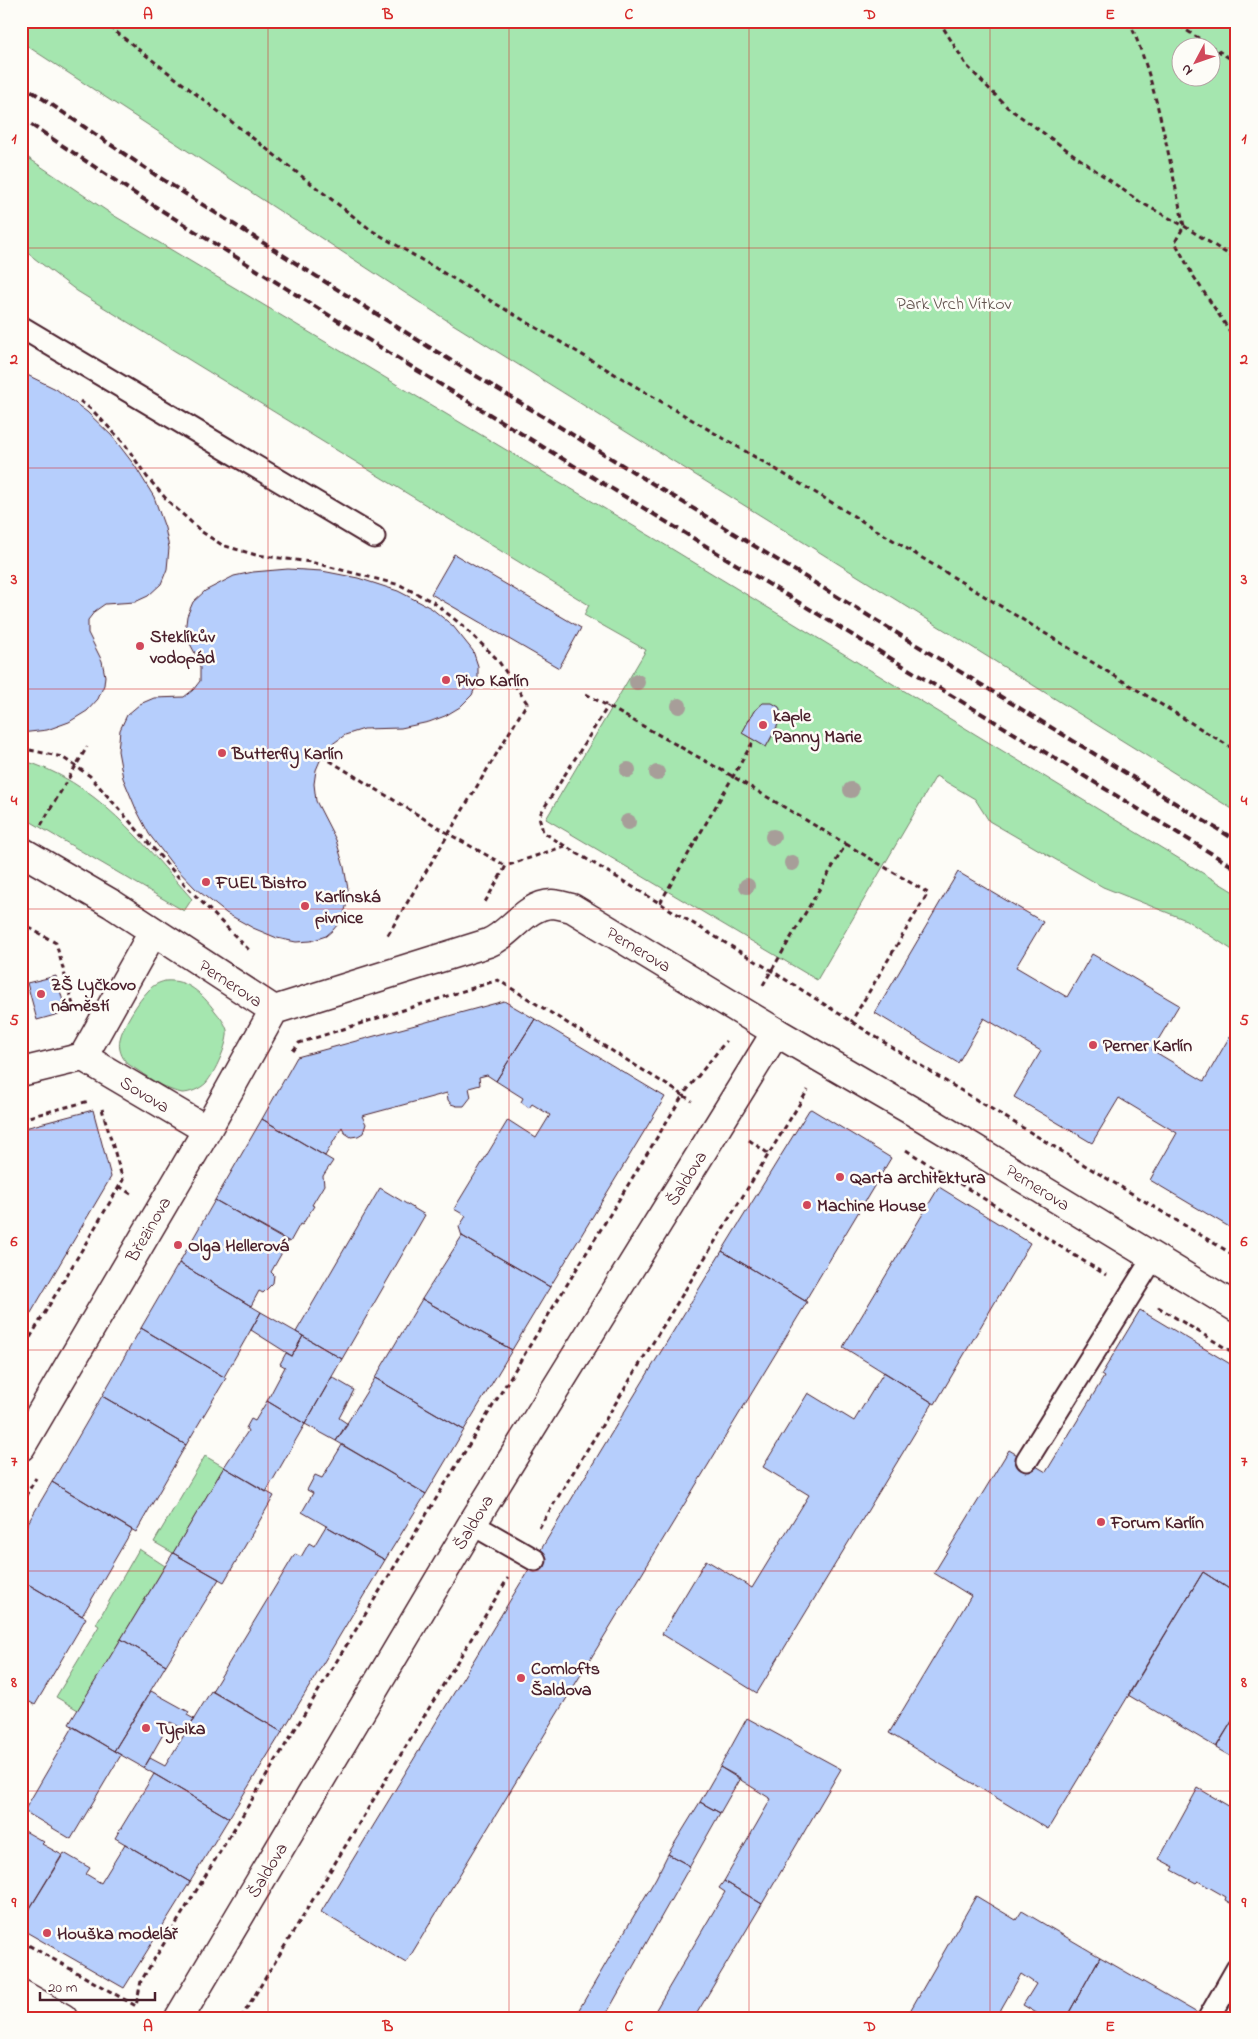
<svg xmlns="http://www.w3.org/2000/svg" width="1258" height="2039" viewBox="0 0 1258 2039" font-family="'Indie Flower',sans-serif">
	<style>
		.green { fill: #a5e6af; stroke: #78826d; fill-rule: evenodd }
		.building { fill: #b6cefc; stroke: #4a1f2b }
		.lines { fill: none; stroke-linecap: round; stroke-linejoin: round }
		.service-casing { stroke: #4a1f2b; stroke-width: 25 }
		.minor-casing { stroke: #4a1f2b; stroke-width: 31 }
		.tertiary-casing { stroke: #4a1f2b; stroke-width: 31 }
		.path { stroke: #4a1f2b; stroke-width: 3; stroke-dasharray: 5 4; stroke-linecap: butt }
		.service { stroke: #fdfcf7; stroke-width: 21 }
		.minor { stroke: #fdfcf7; stroke-width: 28 }
		.tertiary { stroke: #fdfcf7; stroke-width: 28 }
		.rail { stroke: #4a1f2b; stroke-width: 4; stroke-dasharray: 8 4; stroke-linecap: butt }
		.tree { fill: #a79e99 }
		.grid { fill: none; stroke: #d62828; stroke-width: 1; stroke-opacity: 0.55 }
		.poi-dot { fill: #d1495b; stroke: #fdfcf7; stroke-width: 2 }
		.labels { text-anchor: middle; stroke-width: 5; stroke-linejoin: round; paint-order: stroke }
		.park-label { font-size: 18px; fill: #61514c; stroke: #fdfcf7 }
		.poi-label { font-size: 18px; font-weight: bold; fill: #4a1f2b; stroke: #fdfcf7; text-anchor: start }
		.street-label { font-size: 18px; fill: #4a1f2b; stroke: #fdfcf7 }
		.neatline { fill: none; stroke: #d62828; stroke-width: 2 }
		.grid-label { font-size: 16px; text-anchor: middle; font-weight: bold; fill: #d62828 }
	</style>
	<rect width="100%" height="100%" fill="#fdfcf7"/>
	<filter id="ink" filterUnits="userSpaceOnUse"><feTurbulence type="fractalNoise" baseFrequency=".02" numOctaves="2"/><feDisplacementMap in="SourceGraphic" scale="10" xChannelSelector="R" yChannelSelector="G"/><feConvolveMatrix kernelMatrix="1 2 1 2 8 2 1 2 1" color-interpolation-filters="sRGB"/></filter>
	<g filter="url(#ink)">
		<path class="green" d="M21,21H1237V812L448,321L21,42ZM1180,48H1210V78H1180Z
			M21,153L113,215L667,546L1237,894V953L1186,920L1103,887L989,821L975,799L936,776L817,980L546,819L646,650L584,615L589,605L77,291L21,248ZM754,711L778,727L766,747L742,733Z
			M21,760C96,780 143,844 192,899L184,911L21,816Z
			M165,981C188,979 202,994 215,1011C220,1017 225,1023 227,1030C229,1043 214,1074 206,1083C200,1089 190,1093 182,1093C163,1090 144,1074 128,1064C121,1057 118,1048 120,1039C122,1027 139,1000 148,991C153,985 158,983 165,981Z
			M205,1456L224,1467L173,1553L154,1542Z
			M139,1549L165,1566L78,1710L56,1697L99,1626L96,1624Z"/>
		<path class="building" d="M21,372L56,389L87,412L112,436L135,466L154,497L165,528L169,548L167,569L161,584L148,596L135,602L105,604L95,611L88,620V633L102,661L105,676L104,685L98,699L87,711L69,722L47,730L21,733Z
			M454,554L581,628L559,668L431,594Z
			M288,569L322,571L358,578L398,591L431,608L453,626L473,651L478,666V681L472,695L460,707L445,716L429,722L401,728L364,729L345,735L331,745L322,756L316,770L314,784L316,801L336,840L344,867L348,889L347,903L343,918L333,930L326,936L311,941L296,942L277,938L253,928L226,913L196,889L172,864L149,834L136,809L123,778L118,751L120,730L127,715L140,704L154,698L184,697L193,690L200,681V668L197,657L188,640L186,624L187,616L193,602L205,591L234,576L253,572Z
			M763,703H772L779,707L782,717L766,747L742,733L754,711Z
			M958,872L1043,922L1016,967L1067,997L1092,954L1179,1005L1152,1050L1204,1081L1230,1036L1237,1040V1218L1231,1228L1150,1180L1177,1133L1119,1098L1092,1143L1014,1097L1041,1051L984,1018L958,1063L875,1013Z
			M56,976L66,1012L37,1020L27,983Z
			M504,1001L535,1019L496,1081L487,1075L479,1077L480,1085L469,1088L471,1097L464,1106H457L451,1104L448,1100L447,1093L362,1116L366,1124L363,1133L358,1136L351,1137L345,1133L342,1127L325,1156L262,1119L297,1057Z
			M535,1019L665,1097L550,1287L462,1236L459,1227L466,1216L454,1209L508,1120L536,1138L550,1115L532,1104L529,1108L521,1102L523,1098L496,1081Z
			M811,1109L891,1158L805,1301L722,1251L809,1110Z
			M93,1110L111,1177L28,1318L21,1315V1129Z
			M262,1119L333,1161L323,1176L324,1185L312,1205L314,1206L302,1225L300,1224L290,1242L215,1200Z
			M939,1187L1030,1243L935,1404L843,1347Z
			M380,1188L425,1215L342,1359L296,1332Z
			M215,1200L288,1242L271,1272L274,1275L273,1283L263,1293L259,1291L251,1306L179,1263Z
			M462,1236L550,1287L512,1350L422,1299Z
			M722,1251L807,1302L406,1963L321,1912Z
			M179,1263L261,1312L224,1377L141,1328Z
			M422,1299L512,1350L464,1430L375,1378Z
			M1140,1310L1237,1368V1594L1203,1572L1048,1829L889,1733L971,1596L934,1573L1009,1450L1046,1472L1104,1377L1101,1375Z
			M261,1312L303,1336L292,1356L251,1330Z
			M21,1315L28,1318L21,1330Z
			M141,1328L226,1378L186,1445L102,1396Z
			M303,1336L342,1359L305,1424L267,1401L285,1367L280,1364L286,1353L292,1356Z
			M884,1372L933,1403L757,1693L662,1634L706,1560L752,1588L809,1495L763,1467L808,1393L854,1421Z
			M332,1377L354,1390L339,1418L348,1424L336,1441L305,1424Z
			M375,1378L464,1430L426,1494L336,1441Z
			M102,1396L186,1445L136,1532L52,1482Z
			M267,1401L305,1424L266,1492L224,1467L248,1431L246,1428L251,1419L255,1421Z
			M342,1445L426,1494L385,1560L302,1512L313,1493L307,1490L315,1475L322,1478Z
			M224,1467L274,1496L224,1582L173,1553Z
			M52,1482L132,1530L82,1616L21,1580V1535Z
			M326,1526L385,1560L282,1732L212,1691L295,1554L301,1557L309,1543L314,1546Z
			M173,1553L219,1579L166,1665L121,1639Z
			M1203,1572L1237,1594V1713L1216,1747L1128,1695Z
			M21,1580L86,1618L35,1705L21,1697Z
			M121,1639L166,1665L114,1751L69,1724Z
			M151,1691L189,1712L187,1715L194,1719L186,1730L170,1722L144,1768L114,1751Z
			M211,1691L282,1732L229,1818L144,1768L150,1758L165,1766Z
			M21,1697L27,1700L21,1710Z
			M1237,1713V1760L1216,1748Z
			M747,1718L841,1769L762,1904L724,1881L771,1799L720,1767Z
			M73,1727L121,1755L71,1839L24,1811Z
			M720,1767L740,1778L720,1813L700,1802Z
			M154,1774L229,1818L190,1882L115,1838Z
			M1198,1788L1237,1811V1907L1225,1900L1226,1897L1198,1881L1196,1883L1172,1870L1174,1867L1159,1859Z
			M700,1802L720,1813L690,1866L668,1854Z
			M23,1830L44,1842L42,1844L62,1855L21,1923V1832Z
			M125,1844L190,1882L124,1988L21,1929V1923L64,1853L90,1868L86,1874L101,1883Z
			M668,1854L690,1866L604,2018H574L656,1878Z
			M724,1881L762,1904L694,2018H651L725,1892L719,1888Z
			M976,1896L1016,1920L1022,1911L1100,1957L1066,2018H1045L1023,2005L1036,1984L1021,1974L996,2018H906Z
			M1100,1957L1206,2018H1066Z"/>
		<g class="lines">
			<g class="service-casing">
				<path id="service" d="M21,327L374,537
					M1027,1460L1153,1258
					M472,1524L535,1560
					M1209,2018L1237,1969"/>
			</g>
			<g class="minor-casing">
				<path id="minor" d="M21,851L112,904L274,1010
					M274,1010L488,943C511,934 525,905 552,904C558,904 566,907 572,908L776,1032
					M83,1057L153,932
					M21,1072L83,1057L207,1130
					M21,1447L207,1130L274,1010
					M21,1994L63,2018"/>
			</g>
			<g class="tertiary-casing">
				<path id="tertiary" d="M179,2018L472,1524L776,1032L919,1115L1237,1308"/>
			</g>
			<path class="path" d="M102,21L371,230L821,496L1237,751
				M939,21L967,66L1007,107L1140,202L1184,226L1237,260
				M1129,21C1157,82 1169,161 1184,226L1175,242L1192,274L1237,342
				M1172,21L1237,63
				M80,401L92,410L124,443L147,477L168,501L202,532L222,545L256,555L311,562L400,585L433,602L463,626L497,659L527,703L386,938
				M586,694L732,776L846,844L763,985
				M21,748L62,757L90,776L187,887L251,952
				M322,756L449,834L506,866
				M41,825L87,747
				M846,844L928,893L851,1022
				M565,846L543,832L539,816L608,706
				M485,902L506,866L565,846L772,971L942,1079L1237,1257
				M660,903L754,740
				M21,923L56,943L73,1005
				M293,1051L299,1043L498,980L683,1095L726,1041
				M21,1119L89,1101
				M749,1140L769,1154
				M906,1150L1106,1275
				M119,1186L131,1194
				M1158,1307L1237,1355
				M21,1353L123,1180L102,1109
				M21,1504L36,1478
				M539,1528L808,1090
				M21,1941L136,2006L141,1981L683,1095L692,1101
				M241,2018L508,1578"/>
			<use href="#service" class="service"/>
			<use href="#minor" class="minor"/>
			<use href="#tertiary" class="tertiary"/>
			<path class="rail" d="M21,84L157,176L429,347L1237,841
				M21,118L137,195L415,369L1237,869"/>
		</g>
		<g class="tree">
			<circle cx="637" cy="682" r="8"/>
			<circle cx="679" cy="706" r="8"/>
			<circle cx="628" cy="770" r="8"/>
			<circle cx="657" cy="773" r="8"/>
			<circle cx="851" cy="790" r="8"/>
			<circle cx="628" cy="822" r="8"/>
			<circle cx="773" cy="837" r="8"/>
			<circle cx="792" cy="863" r="8"/>
			<circle cx="747" cy="886" r="8"/>
		</g>
	</g>
	<path class="grid" d="M268,21V2018M509,21V2018M749,21V2018M990,21V2018M21,248H1237M21,468H1237M21,689H1237M21,909H1237M21,1130H1237M21,1350H1237M21,1571H1237M21,1791H1237"/>
	<g class="poi-dot">
		<circle cx="140" cy="646" r="5"/>
		<circle cx="446" cy="680" r="5"/>
		<circle cx="763" cy="725" r="5"/>
		<circle cx="222" cy="753" r="5"/>
		<circle cx="206" cy="882" r="5"/>
		<circle cx="305" cy="906" r="5"/>
		<circle cx="41" cy="994" r="5"/>
		<circle cx="1093" cy="1045" r="5"/>
		<circle cx="840" cy="1177" r="5"/>
		<circle cx="807" cy="1205" r="5"/>
		<circle cx="178" cy="1245" r="5"/>
		<circle cx="1101" cy="1522" r="5"/>
		<circle cx="521" cy="1678" r="5"/>
		<circle cx="146" cy="1728" r="5"/>
		<circle cx="47" cy="1933" r="5"/>
	</g>
	<g class="labels">
		<g class="park-label">
			<text x="954" y="309">Park Vrch Vítkov</text>
		</g>
		<g class="poi-label">
			<text x="150" y="642">Steklíkův<tspan x="150" dy="21">vodopád</tspan></text>
			<text x="456" y="686">Pivo Karlín</text>
			<text x="773" y="721">kaple<tspan x="773" dy="21">Panny Marie</tspan></text>
			<text x="232" y="759">Butterfly Karlín</text>
			<text x="216" y="888">FUEL Bistro</text>
			<text x="315" y="902">Karlínská<tspan x="315" dy="21">pivnice</tspan></text>
			<text x="51" y="990">ZŠ Lyčkovo<tspan x="51" dy="21">náměstí</tspan></text>
			<text x="1103" y="1051">Perner Karlín</text>
			<text x="850" y="1183">Qarta architektura</text>
			<text x="817" y="1211">Machine House</text>
			<text x="188" y="1251">Olga Hellerová</text>
			<text x="1111" y="1528">Forum Karlín</text>
			<text x="531" y="1674">Cornlofts<tspan x="531" dy="21">Šaldova</tspan></text>
			<text x="156" y="1734">Typika</text>
			<text x="57" y="1939">Houška modelář</text>
		</g>
		<g class="street-label">
			<text transform="translate(639 949) rotate(31)" y="6">Pernerova</text>
			<text transform="translate(231 983) rotate(33)" y="6">Pernerova</text>
			<text transform="translate(145 1094) rotate(31)" y="6">Sovova</text>
			<text transform="translate(686 1178) rotate(-58)" y="6">Šaldova</text>
			<text transform="translate(1038 1187) rotate(32)" y="6">Pernerova</text>
			<text transform="translate(148 1229) rotate(-60)" y="6">Březinova</text>
			<text transform="translate(473 1522) rotate(-59)" y="6">Šaldova</text>
			<text transform="translate(267 1870) rotate(-59)" y="6">Šaldova</text>
		</g>
	</g>
	<rect width="1258" height="2039" fill="none" stroke="#fdfcf7" stroke-width="55"/>
	<g transform="translate(1196 62) rotate(229)"><circle r="24" fill="#fdfcf7" stroke="#b5a4a5"/>
	<path d="M0-4L9 19L0 12L-9 19Z" fill="#d1495b"/>
	<text y="-8" font-size="14" font-weight="bold" text-anchor="middle" fill="#4a1f2b">N</text>
	</g>
	<path d="M40 1992v8h115v-8" fill="none" stroke="#4a1f2b" stroke-width="2.5"/>
	<text x="48" y="1992" font-size="15" fill="#4a1f2b" stroke="#fdfcf7" stroke-width="4" paint-order="stroke">20 m</text>
	<rect x="28" y="28" width="1202" height="1984" class="neatline"/>
	<g class="grid-label">
		<text x="148" y="19">A</text>
		<text x="388" y="19">B</text>
		<text x="629" y="19">C</text>
		<text x="870" y="19">D</text>
		<text x="1110" y="19">E</text>
		<text x="14" y="143">1</text>
		<text x="1244" y="143">1</text>
		<text x="14" y="364">2</text>
		<text x="1244" y="364">2</text>
		<text x="14" y="584">3</text>
		<text x="1244" y="584">3</text>
		<text x="14" y="805">4</text>
		<text x="1244" y="805">4</text>
		<text x="14" y="1025">5</text>
		<text x="1244" y="1025">5</text>
		<text x="14" y="1246">6</text>
		<text x="1244" y="1246">6</text>
		<text x="14" y="1466">7</text>
		<text x="1244" y="1466">7</text>
		<text x="14" y="1687">8</text>
		<text x="1244" y="1687">8</text>
		<text x="14" y="1907">9</text>
		<text x="1244" y="1907">9</text>
		<text x="148" y="2031">A</text>
		<text x="388" y="2031">B</text>
		<text x="629" y="2031">C</text>
		<text x="870" y="2031">D</text>
		<text x="1110" y="2031">E</text>
	</g>
</svg>
